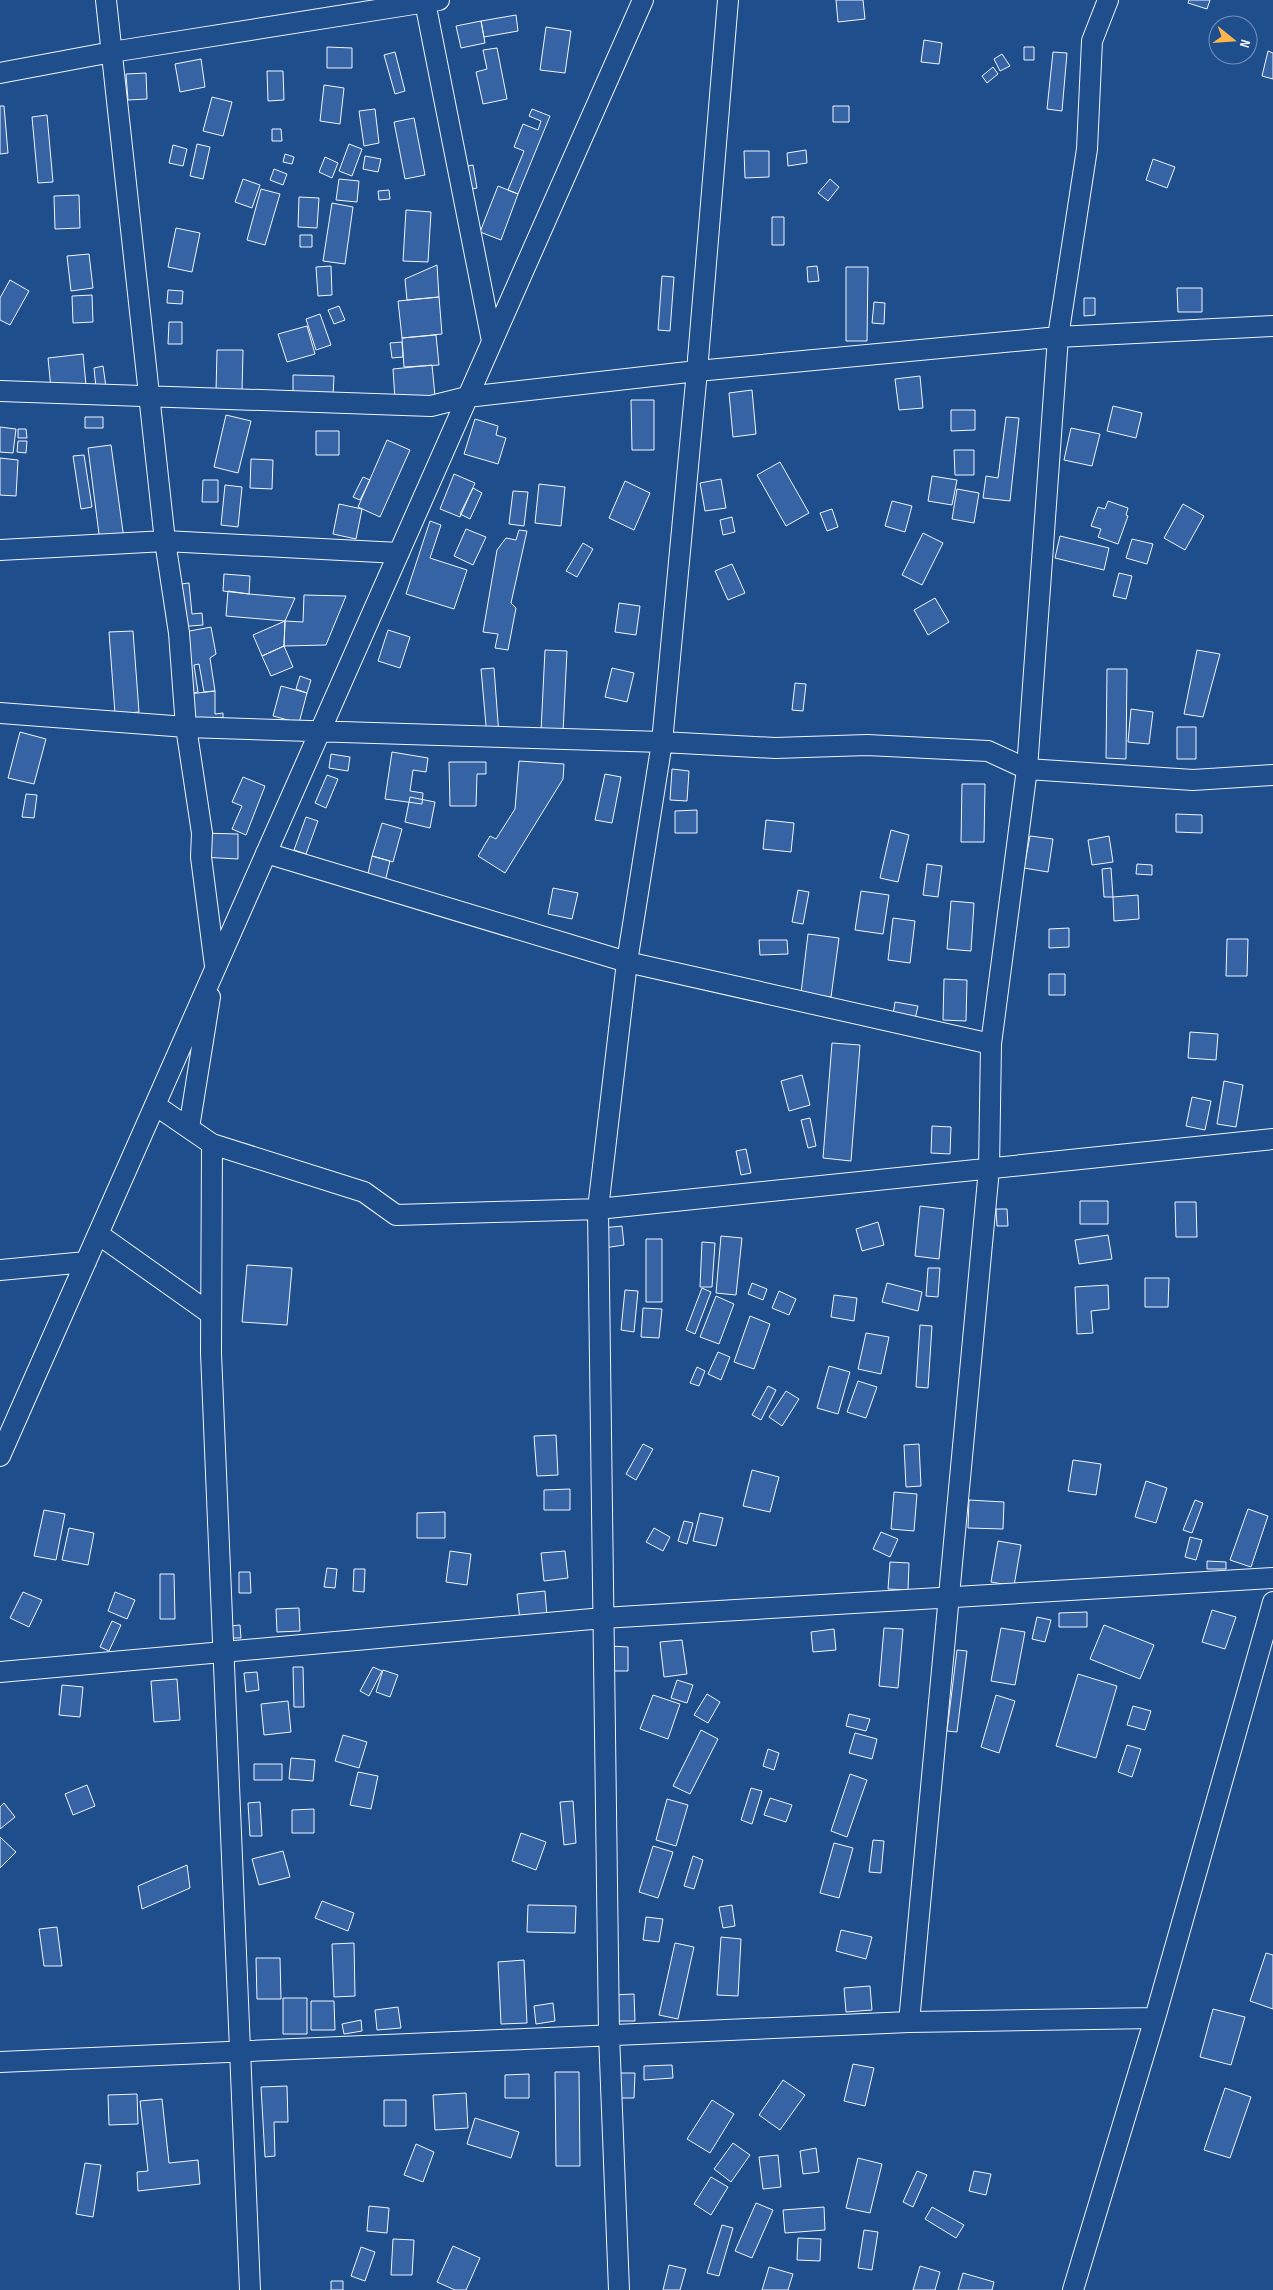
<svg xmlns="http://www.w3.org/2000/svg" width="1273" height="2290" viewBox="0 0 1273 2290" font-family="'Sofia Sans Condensed',sans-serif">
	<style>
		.building { fill: #3563a3; stroke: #f2f6ff }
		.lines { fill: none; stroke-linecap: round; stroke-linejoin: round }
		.minor-casing { stroke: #f2f6ff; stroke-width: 22 }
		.minor { stroke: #1f4e8c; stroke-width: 20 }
	</style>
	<rect width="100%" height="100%" fill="#1f4e8c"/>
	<path class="building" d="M836,0H863L865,19L838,22Z
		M1189,0H1210L1207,9L1188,3Z
		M516,15L518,31L484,37L481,21Z
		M481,21L485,43L461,48L456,26Z
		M546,27L571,31L565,73L540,70Z
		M924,40L942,43L939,64L921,62Z
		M327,47L352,48V68H327Z
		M1024,47H1034V60H1024Z
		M497,48L507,99L483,104L476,72L487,69L483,50Z
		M1268,51L1273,53V79L1262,76Z
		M395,52L405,91L395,94L384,55Z
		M1053,52L1067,53L1062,111L1047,109Z
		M1002,54L1010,66L1000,71L994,59Z
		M201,59L205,87L180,92L175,64Z
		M993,67L998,74L987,83L982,76Z
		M267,71H283L284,100L268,101Z
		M146,73L147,99L128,100L126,74Z
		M324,85L344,88L340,124L320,121Z
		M212,97L232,102L223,136L203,131Z
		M0,106H4L8,153L0,154Z
		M833,106H849V122H833Z
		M375,109L379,143L364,146L359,111Z
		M532,109L550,116L518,194L508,190L524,151L514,147L523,124L538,130L541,121L529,116Z
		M47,115L53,182L38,183L32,117Z
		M414,118L425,175L405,179L394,122Z
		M272,129H281L282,141H272Z
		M197,144L210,147L203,179L190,176Z
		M349,144L362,149L352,176L339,171Z
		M173,145L187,149L183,166L169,163Z
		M806,150L807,163L788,166L787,153Z
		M744,151H769V177L745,178Z
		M285,154L294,157L292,164L283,162Z
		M365,156L381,159L378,172L363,169Z
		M325,157L338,163L332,178L319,172Z
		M1153,159L1175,167L1167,188L1146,180Z
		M473,165L477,188L462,191L458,168Z
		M274,169L287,174L283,185L270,180Z
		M243,179L260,185L252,208L235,202Z
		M339,179L359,181L357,202L336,200Z
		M830,179L839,187L828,201L818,193Z
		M498,186L518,194L501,240L480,232Z
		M261,189L280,194L265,245L247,240Z
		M389,190L390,199L379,200L378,191Z
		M79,195L80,228L55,229L54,196Z
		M299,197L319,198L317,228L298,227Z
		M332,203L353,207L345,264L323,261Z
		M406,210L431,212L428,262L403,261Z
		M772,217H784V245H772Z
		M176,228L200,233L192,272L168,267Z
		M300,235H312V247H300Z
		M89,254L93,288L71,291L67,256Z
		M437,265L439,297L407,300L405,279Z
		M331,266L332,295L318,296L316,267Z
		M817,266L819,281L808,282L807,267Z
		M846,267H868L867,341H846Z
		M662,276L674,277L670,331L658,330Z
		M10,280L29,291L10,325L0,320V298Z
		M1177,288H1202V312H1178Z
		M168,290L183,291L182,304L167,303Z
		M92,295L93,322L73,323L72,296Z
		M439,297L442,334L402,338L398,301Z
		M1084,298H1095V315L1084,316Z
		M874,302L885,303L884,324L872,323Z
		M339,306L345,320L334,324L328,310Z
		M320,314L331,345L316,350L306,319Z
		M169,322H182V344H168Z
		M307,326L315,354L287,362L278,334Z
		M436,335L439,365L404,367L402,338Z
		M402,342L403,357L392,358L390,343Z
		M217,350H243L242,392H216Z
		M83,354L86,385L51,389L48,358Z
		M432,365L435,396L395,400L393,369Z
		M103,366L106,387L96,388L94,368Z
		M293,375L334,376L333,397L293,395Z
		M920,376L923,408L899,410L895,379Z
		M752,390L756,434L733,437L729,393Z
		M631,400H654V450H632Z
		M1113,406L1142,413L1136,438L1107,431Z
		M951,410H975V430L951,431Z
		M226,415L251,421L238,473L214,467Z
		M85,417H103V428H85Z
		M1006,417L1019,418L1010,501L983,498L986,476L998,478Z
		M475,419L498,426L496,435L506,438L498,464L464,454Z
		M0,427L16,429L13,453L0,452Z
		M1071,428L1100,434L1092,466L1064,460Z
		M18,429H26L27,438H18Z
		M316,431H339V455H316Z
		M387,440L410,450L380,517L358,507Z
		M18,441H27L26,453L17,452Z
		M111,445L124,539L100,542L88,448Z
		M954,450H974V475H955Z
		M84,455L92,507L81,509L73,456Z
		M0,458L18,460L16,496L0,495Z
		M251,459L273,460L272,489L250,488Z
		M780,462L809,513L786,526L757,475Z
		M454,474L475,483L460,517L440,509Z
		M932,476L957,480L952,505L928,501Z
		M363,477L370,480L360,500L353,497Z
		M721,479L726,508L705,511L700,483Z
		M203,480H218V502H202Z
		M625,481L650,493L634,530L609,518Z
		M539,484L565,487L561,526L535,523Z
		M225,485L242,487L238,527L221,525Z
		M473,488L482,493L470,519L460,514Z
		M957,489L979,493L974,523L952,519Z
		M513,491L528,492L524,526L509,524Z
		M892,501L912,506L905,532L885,526Z
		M1108,501L1128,508L1126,515L1128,516L1118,544L1098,537L1101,529L1091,526L1098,507L1105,509Z
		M339,504L362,509L356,539L333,534Z
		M1183,504L1204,516L1185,550L1164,538Z
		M832,509L838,527L827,531L820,513Z
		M732,517L735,532L723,535L720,520Z
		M430,521L441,525L430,558L467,570L454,609L406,594Z
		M466,529L486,537L473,565L454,556Z
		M519,530L527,531L511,603L516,608L508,650L495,648L498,634L483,632L497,550L506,538L516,540Z
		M923,533L943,543L922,585L902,575Z
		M1060,536L1109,548L1104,570L1055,558Z
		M1132,539L1153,544L1147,564L1126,558Z
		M583,543L593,549L577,577L566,571Z
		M732,564L745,593L728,600L715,571Z
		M1119,573L1132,576L1126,599L1113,596Z
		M224,574L250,576L249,594L223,591Z
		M189,583L192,614L202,613L203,625L177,627L173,585Z
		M228,591L249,594L295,598L285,621L226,616Z
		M304,595L346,596L326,645L284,646L285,621L303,622Z
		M935,598L949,622L928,635L914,610Z
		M619,603L640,606L636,635L615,632Z
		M285,621L284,646L262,656L253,635Z
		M211,627L216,654L210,658L215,691L204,692L199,664L194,665L198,692L189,694L179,633Z
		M388,630L410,637L400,668L378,661Z
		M133,631L139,712L115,714L109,632Z
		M284,646L293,667L271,676L262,656Z
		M545,650L567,651L563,732L541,731Z
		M1197,650L1220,654L1203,717L1184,714Z
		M494,668L499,736L487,737L481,669Z
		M612,668L634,673L627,702L605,697Z
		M1107,669H1127L1126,759L1106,758Z
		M300,676L311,680L307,693L296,689Z
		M795,683L806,684L803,711L792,710Z
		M281,686L307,693L299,723L273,716Z
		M215,691V714L223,713V718L192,719L189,694Z
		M1131,709L1153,712L1149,744L1128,742Z
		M1177,727H1196V759H1177Z
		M20,732L46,739L34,784L8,778Z
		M392,752L428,758L426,772L413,770L410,791L423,793L422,804L385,799Z
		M331,754L350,757L348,771L329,768Z
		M519,761L564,764L563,779L505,873L478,856L490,836L496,839L515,809Z
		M449,762H486V774H477L476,806H450Z
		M672,769L689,771L687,801L670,800Z
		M605,774L621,777L612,823L595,820Z
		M327,775L338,779L326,808L315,803Z
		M243,777L265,786L246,835L232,829L242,806L232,802Z
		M962,784H985L984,842H961Z
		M26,794L37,795L34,818L22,817Z
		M410,797L435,802L430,828L405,822Z
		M697,810V833H675V811Z
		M1176,814L1202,815V833L1176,832Z
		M306,817L318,821L306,854L294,850Z
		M766,820L794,823L791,852L763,849Z
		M382,823L402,829L393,862L372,856Z
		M891,830L909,835L898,882L880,878Z
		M202,833L238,834V859L201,857Z
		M1030,836L1053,839L1048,872L1024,868Z
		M1109,836L1113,862L1092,865L1088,840Z
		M372,856L390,861L385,882L367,878Z
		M927,864L942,866L938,897L923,895Z
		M1137,864L1152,865V875L1136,874Z
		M1111,868L1113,897H1104L1102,869Z
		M553,888L578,893L572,919L548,914Z
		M798,890L809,892L803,924L792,922Z
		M861,891L889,895L883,934L855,930Z
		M1138,895L1139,919L1114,921L1113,897Z
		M951,901L974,903L971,951L947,949Z
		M893,918L915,921L910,963L888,960Z
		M1069,928V947L1049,948V929Z
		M808,934L839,938L831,997L801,993Z
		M1227,939H1248L1247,976H1226Z
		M759,940H787L788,954L760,955Z
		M1049,974H1065V995H1049Z
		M944,979L967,980L966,1021L943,1020Z
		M895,1002L918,1006L915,1019L893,1015Z
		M1190,1032L1218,1034L1216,1060L1188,1058Z
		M832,1043L860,1045L851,1161L823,1158Z
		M802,1075L810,1105L789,1111L781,1081Z
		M1224,1081L1243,1085L1236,1127L1217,1124Z
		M1192,1097L1211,1101L1205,1130L1186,1126Z
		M810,1118L816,1146L808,1148L801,1120Z
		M932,1126L951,1127L950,1154L931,1153Z
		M746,1149L751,1173L741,1175L736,1151Z
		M1080,1201H1108V1224H1080Z
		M1175,1202H1196L1197,1237H1176Z
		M920,1206L944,1209L939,1259L915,1256Z
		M996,1209H1007L1008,1226H997Z
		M878,1222L884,1245L862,1251L856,1229Z
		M622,1226L624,1245L604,1248L602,1228Z
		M1108,1235L1112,1259L1079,1264L1075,1240Z
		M721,1236L742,1238L736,1295L716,1293Z
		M646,1239H662V1302H646Z
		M702,1242L715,1243L712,1287H700Z
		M247,1265L292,1268L287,1325L242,1322Z
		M928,1268H940L938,1297L926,1296Z
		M1145,1278H1169L1168,1307H1145Z
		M752,1283L767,1289L763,1300L748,1294Z
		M887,1283L922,1292L918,1311L882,1302Z
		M1108,1285L1109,1309L1091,1311L1093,1333L1077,1334L1075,1287Z
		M702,1288L711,1292L695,1334L686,1330Z
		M625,1290L638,1291L634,1332L621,1330Z
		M779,1291L796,1299L789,1315L772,1308Z
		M834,1295L857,1298L854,1321L831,1317Z
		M716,1296L734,1304L719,1344L700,1337Z
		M643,1308L662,1309L659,1338L641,1337Z
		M750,1316L770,1324L754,1369L734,1362Z
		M920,1325L932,1326L928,1388L916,1387Z
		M866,1333L889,1337L881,1374L858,1369Z
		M718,1352L730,1357L721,1380L708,1374Z
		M829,1366L850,1372L838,1414L817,1408Z
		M697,1367L705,1371L699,1386L690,1383Z
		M858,1381L877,1387L866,1418L847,1412Z
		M768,1386L776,1390L761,1420L752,1415Z
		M786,1391L799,1399L782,1426L769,1417Z
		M556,1435L558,1475L537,1476L534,1436Z
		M643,1444L653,1449L636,1480L626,1474Z
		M919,1444L921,1486L906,1487L904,1445Z
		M1073,1460L1101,1464L1096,1495L1068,1491Z
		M752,1470L779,1477L770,1512L743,1506Z
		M1146,1481L1167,1488L1156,1523L1135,1517Z
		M570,1489V1510H544V1490Z
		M894,1492L917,1494L914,1531L891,1529Z
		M969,1500L1004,1502L1003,1529L968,1528Z
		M1195,1500L1203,1503L1192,1533L1183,1530Z
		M1248,1509L1268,1516L1251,1567L1230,1560Z
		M44,1510L65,1514L56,1560L34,1556Z
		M445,1512V1538H417V1513Z
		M700,1513L723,1518L716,1546L693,1541Z
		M684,1521L693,1523L687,1544L678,1541Z
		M69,1528L94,1533L88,1565L62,1560Z
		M654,1528L670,1537L663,1551L646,1542Z
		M881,1532L898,1539L890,1557L873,1549Z
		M1190,1537L1202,1540L1196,1560L1185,1557Z
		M998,1541L1021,1545L1014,1586L991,1582Z
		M450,1551L471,1554L467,1585L446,1582Z
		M565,1551L568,1578L544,1581L541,1553Z
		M1207,1561L1226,1562V1569H1207Z
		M890,1562L909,1563L908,1590L888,1589Z
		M327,1568L337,1569L335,1588L324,1587Z
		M354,1569H365L364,1592L353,1591Z
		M239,1572H250L251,1593H239Z
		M160,1574H174L175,1619H160Z
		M545,1591L547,1617L520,1620L517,1594Z
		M23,1592L42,1600L29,1627L10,1618Z
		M115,1592L135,1600L127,1619L108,1611Z
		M299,1608L300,1631L277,1632L276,1609Z
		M1212,1610L1236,1617L1225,1649L1202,1642Z
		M1087,1612V1627H1059V1613Z
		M1037,1617L1051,1620L1045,1642L1032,1639Z
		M112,1621L121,1625L109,1651L100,1647Z
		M240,1625L241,1638H231L230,1626Z
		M1104,1625L1154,1645L1140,1679L1090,1659Z
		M884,1628L903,1629L898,1688L879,1686Z
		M1001,1628L1025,1632L1015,1685L991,1681Z
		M834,1629L836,1650L813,1652L811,1632Z
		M682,1640L687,1674L664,1677L660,1642Z
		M610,1646L628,1647V1671H609Z
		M957,1650L967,1651L957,1732L947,1731Z
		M293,1667H303L304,1707H294Z
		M373,1667L382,1671L369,1696L360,1691Z
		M383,1670L398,1675L390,1697L376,1692Z
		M257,1672L259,1690L246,1692L244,1673Z
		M1078,1674L1117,1686L1096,1758L1056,1746Z
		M177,1679L180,1720L154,1722L151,1681Z
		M677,1680L693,1685L687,1703L671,1698Z
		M62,1685L83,1687L80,1717L59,1715Z
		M707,1694L720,1702L708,1723L694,1715Z
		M653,1695L680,1704L668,1739L640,1729Z
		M996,1695L1015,1701L999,1753L981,1747Z
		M288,1701L291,1732L264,1735L261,1704Z
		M1133,1706L1151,1711L1145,1730L1127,1725Z
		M849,1714L870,1719L866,1731L846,1726Z
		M701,1730L718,1739L690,1794L673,1786Z
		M855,1733L877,1739L872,1759L849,1753Z
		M343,1735L367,1742L359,1768L335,1761Z
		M1127,1745L1141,1749L1132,1777L1118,1772Z
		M768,1749L779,1753L774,1770L763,1766Z
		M291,1758L315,1760L313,1781L289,1779Z
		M254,1764H282V1780H254Z
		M358,1772L378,1776L371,1809L350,1805Z
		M850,1774L867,1780L847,1837L831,1831Z
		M87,1785L95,1806L73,1815L65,1794Z
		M751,1788L762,1791L752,1824L741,1820Z
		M770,1798L792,1805L786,1822L764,1815Z
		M667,1799L688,1805L676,1846L656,1840Z
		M573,1801L576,1843L564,1845L560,1802Z
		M260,1802L262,1836H250L248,1803Z
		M4,1803L15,1817L0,1829V1807Z
		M314,1809V1833H292V1810Z
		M521,1833L546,1842L536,1870L512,1861Z
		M0,1837L16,1852L0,1868Z
		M873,1840L884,1841L881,1873L869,1872Z
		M834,1843L853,1848L839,1898L820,1893Z
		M653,1846L673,1852L658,1898L639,1892Z
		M283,1851L290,1877L259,1885L252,1859Z
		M693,1856L703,1860L694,1889L684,1886Z
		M187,1865L190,1888L142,1909L138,1886Z
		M322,1901L354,1913L348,1931L315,1918Z
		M528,1905L576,1906L575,1933L527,1932Z
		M732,1905L735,1926L723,1928L719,1907Z
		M646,1917L663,1919L659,1942L643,1940Z
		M57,1927L62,1966H44L39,1929Z
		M841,1930L872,1937L866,1959L836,1951Z
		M721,1937L741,1939L738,1996L717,1995Z
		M354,1943L355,1996L334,1997L332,1944Z
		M675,1943L694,1947L678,2019L659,2015Z
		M1266,1953L1273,1955V2009L1250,2001Z
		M256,1958H280L281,1999H257Z
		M524,1960L527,2023L501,2024L498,1962Z
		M870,1986L872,2010L846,2012L844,1988Z
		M634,1994L635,2021H612V1995Z
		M283,1998H307V2034H283Z
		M311,2001H334L335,2030H311Z
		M553,2003L555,2021L536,2024L534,2006Z
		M398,2007L401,2028L377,2030L375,2010Z
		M1213,2009L1245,2017L1231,2065L1200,2057Z
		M361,2020L362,2031L344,2034L342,2024Z
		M853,2064L874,2068L865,2106L844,2101Z
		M672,2065L673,2078L644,2080V2066Z
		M555,2072H579L580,2166H556Z
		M615,2073H635L634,2098H615Z
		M529,2074V2098H505V2075Z
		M783,2080L805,2095L780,2130L759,2115Z
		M287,2086L288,2122H274L275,2156L265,2157L261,2087Z
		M1225,2088L1251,2097L1230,2158L1204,2150Z
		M466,2093L468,2128L435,2130L433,2095Z
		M137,2094L138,2124L109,2125L108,2095Z
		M162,2099L169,2163L198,2160L200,2184L138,2191L137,2172L148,2171L140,2101Z
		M384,2100H406V2126H384Z
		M712,2100L734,2114L710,2153L687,2139Z
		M475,2118L519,2132L511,2158L467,2144Z
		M733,2143L750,2155L731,2182L714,2169Z
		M416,2144L434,2152L423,2182L404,2175Z
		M816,2148L819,2172L803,2174L800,2151Z
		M778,2155L781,2187L763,2189L759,2157Z
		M858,2158L882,2164L870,2213L846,2208Z
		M85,2163L101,2165L93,2217L76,2214Z
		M917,2171L927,2175L913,2207L903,2202Z
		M974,2171L991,2174L986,2195L969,2191Z
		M711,2177L728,2187L711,2215L694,2204Z
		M756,2203L773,2210L752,2258L735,2251Z
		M369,2206L389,2208L387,2233L367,2231Z
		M824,2207L825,2230L785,2233L783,2210Z
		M932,2207L964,2225L956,2238L925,2219Z
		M722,2225L733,2228L719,2276L707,2273Z
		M864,2230L878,2232L872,2270L858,2268Z
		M798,2238L821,2239L820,2261L797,2260Z
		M393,2239L414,2240L412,2275H391Z
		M453,2246L480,2258L466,2290H455L437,2282Z
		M361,2247L375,2252L365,2281L351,2276Z
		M669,2265L686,2269L680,2290H663Z
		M920,2266L940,2272L935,2290H913Z
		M769,2267L793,2274L788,2290H762Z
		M963,2273L994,2282L992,2290H958Z
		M331,2281H343V2290H331Z"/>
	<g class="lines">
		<g class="minor-casing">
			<path id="minor" d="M106,0L165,541L179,633L186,727L202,833L201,857L215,966
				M425,2L492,341
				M0,73L112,52L439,0
				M0,391L431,406L467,397L697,371L1058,337L1273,326
				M0,550L165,541L399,553
				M0,713L186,727L662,742L775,748L867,745L988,751L1027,769L1193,780L1273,775
				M266,853L627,962L991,1044
				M155,1105L212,1144L364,1192L396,1215L598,1209L1273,1139
				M189,1128L210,997
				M212,1144L211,1353L250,2290
				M98,1234L211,1314
				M0,1270L86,1262
				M0,1456L643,0
				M0,1672L603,1618L1273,1578
				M909,2022L989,1169L991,1044L1027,769L1058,337L1087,149L1092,41L1108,0
				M0,2062L909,2022L1155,2018
				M619,2290L609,2034L598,1209L627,962L662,742L697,371L728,0
				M1073,2290L1155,2018L1273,1602"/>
		</g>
		<use href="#minor" class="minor"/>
	</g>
	<g transform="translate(1233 40) rotate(107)"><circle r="24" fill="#1f4e8c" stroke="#7391ba"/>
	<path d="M0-4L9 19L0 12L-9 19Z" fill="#ffb74d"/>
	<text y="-8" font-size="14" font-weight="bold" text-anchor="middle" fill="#f2f6ff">N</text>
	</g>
</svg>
